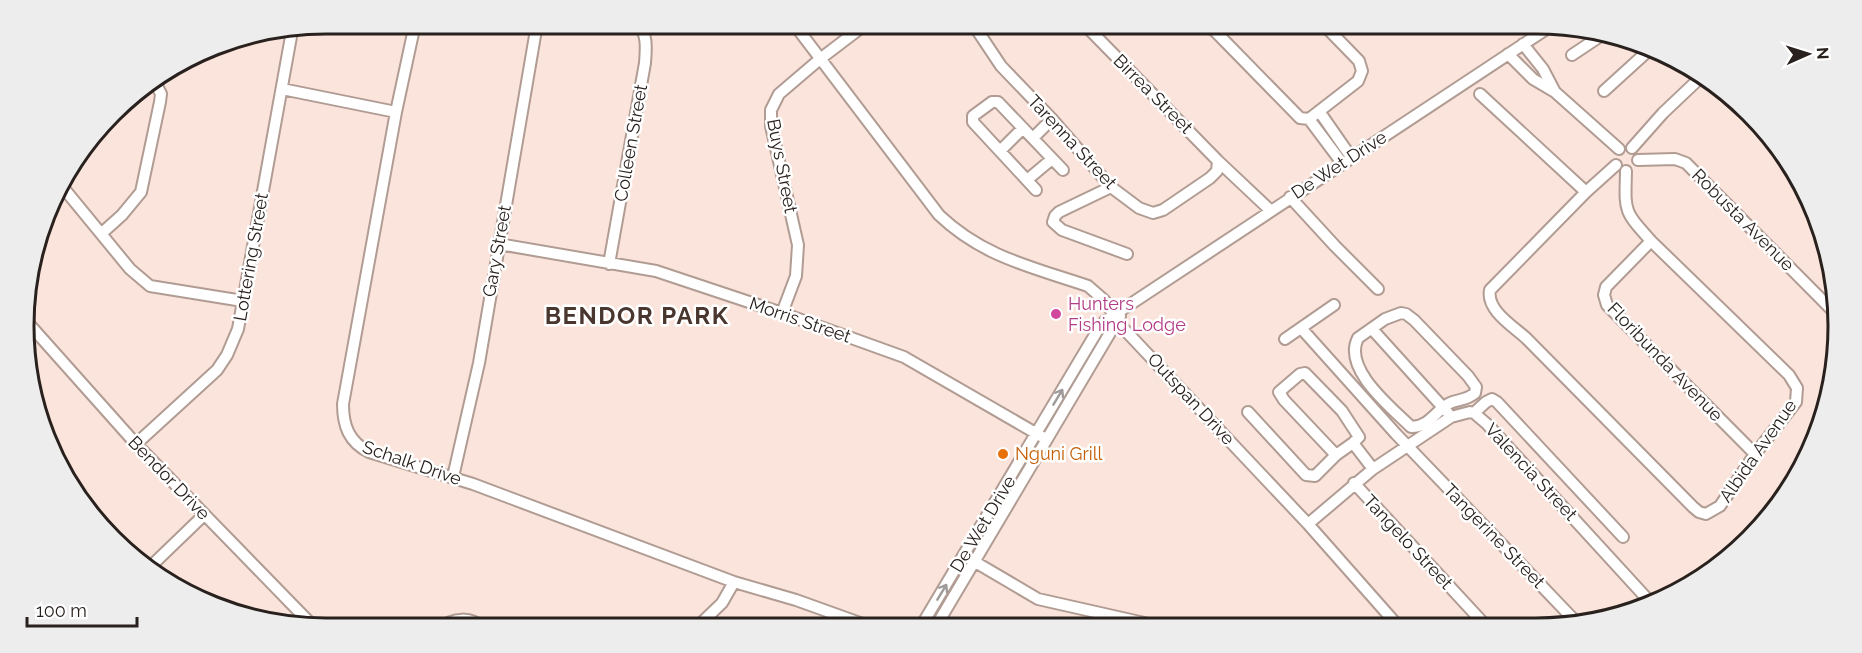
<svg xmlns="http://www.w3.org/2000/svg" width="1862" height="653" viewBox="0 0 1862 653" font-family="Raleway,sans-serif">
	<style>
		.lines { fill: none; stroke-linecap: round; stroke-linejoin: round }
		.minor-casing { stroke: #b19c93; stroke-width: 14 }
		.minor { stroke: #fff; stroke-width: 10 }
		.oneway { stroke: #9f9b9a }
		.hotel-dot { fill: #d1479c; stroke: #fff; stroke-width: 2 }
		.food-dot { fill: #e8710a; stroke: #fff; stroke-width: 2 }
		.labels { text-anchor: middle; stroke-width: 5; stroke-linejoin: round; paint-order: stroke }
		.street-label { font-size: 18px; fill: #29211e; stroke: #fff }
		.hotel-label { font-size: 18px; fill: #b23c85; stroke: #fff; text-anchor: start }
		.food-label { font-size: 18px; fill: #c56008; stroke: #fff; text-anchor: start }
		.district-label { font-size: 24px; font-weight: bold; letter-spacing: 1.5px; fill: #48362f; stroke: #fff }
		.rim { fill: none; stroke: #29211e; stroke-width: 3 }
	</style>
	<rect width="100%" height="100%" fill="#fbe4db"/>
	<g class="lines">
		<g class="minor-casing">
			<path id="minor" d="M415,24L396,112L343,404C343,426 349,442 369,452L473,484L734,582L796,600L874,628
				M794,24L939,215C983,257 1032,267 1088,286L1104,300L1123,328L1308,524L1399,627
				M973,24L1001,66L1052,119L1111,187L1139,208L1153,213L1163,210L1210,178L1217,171L1218,161L1084,24
				M1208,24L1300,118L1309,119L1358,81L1362,71L1359,61L1323,24
				M1523,44L1543,69L1555,92
				M1508,54L1533,79L1555,92L1619,149
				M1572,55L1605,33
				M1714,84L1737,107
				M282,89L396,112
				M1604,91L1648,51
				M1480,94L1586,192
				M1319,111L1351,157
				M1309,119L1342,163
				M1033,138L1052,119
				M1632,148L1663,113L1701,77
				M1000,151L1023,128
				M1638,160L1675,159L1686,163L1834,312
				M1218,161L1270,210
				M1616,165L1586,192L1490,290C1486,310 1513,326 1526,338L1693,507L1699,512L1706,514L1720,506L1755,454L1796,402L1797,388L1789,375L1651,241C1623,210 1625,212 1626,171
				M1027,180L1052,159
				M61,185L130,269L150,286L243,301
				M1111,187L1059,212L1055,216L1053,222L1062,230L1127,254
				M1036,190L973,122V116L992,102H998L1063,170
				M1290,197L1335,246L1378,289
				M102,233L122,215L141,192L160,102L161,94L155,82
				M1651,241L1606,287L1604,295L1607,305L1755,454
				M499,244L656,271L782,313L904,357L1046,439
				M609,264L645,63C646,49 648,33 637,24
				M782,313L796,276L798,245L771,126V110L779,94L820,59L866,24
				M1401,313L1406,314L1414,320L1468,376L1476,387L1475,393C1466,401 1457,399 1448,404C1435,412 1428,427 1411,427C1392,408 1342,369 1358,338L1385,319Z
				M29,324L136,444L314,627
				M1301,328L1396,434L1579,625
				M1372,329L1448,413
				M1285,339L1334,305
				M1248,412L1306,475L1315,476L1336,455L1353,443L1359,437L1342,411L1305,373L1300,374L1279,392L1284,400L1336,455
				M1474,413L1486,402L1492,399L1497,402L1623,537
				M1353,443L1373,469
				M136,444L217,370L227,355L238,329L292,31
				M453,477L479,363L537,24
				M1354,483L1487,627
				M1308,524L1373,469L1451,417L1470,412L1474,413L1487,424L1651,603
				M970,559L1038,599L1162,627
				M149,568L204,515
				M696,628L722,603L734,582
				M920,628L1099,328L1105,321L1551,26
				M935,628L1120,316
				M439,629C453,617 471,616 485,629"/>
		</g>
		<use href="#minor" class="minor"/>
	</g>
	<defs><path id="oneway-shaft" d="M-6 0H5M1.5-3L5.5 0L1.5 3" fill="none" stroke-width="1.6" stroke-linecap="round" stroke-linejoin="round" transform="scale(1.5)"/></defs>
	<g class="oneway">
		<use href="#oneway-shaft" transform="translate(1058 397) rotate(-59)"/>
		<use href="#oneway-shaft" transform="translate(942 592) rotate(-59)"/>
	</g>
	<circle class="hotel-dot" cx="1056" cy="314" r="6"/>
	<circle class="food-dot" cx="1003" cy="454" r="6"/>
	<g class="labels">
		<g class="street-label">
			<text transform="translate(1153 94) rotate(45)" y="6">Birrea Street</text>
			<text transform="translate(1072 142) rotate(47)" y="6">Tarenna Street</text>
			<text transform="translate(631 143) rotate(-80)" y="6">Colleen Street</text>
			<text transform="translate(1339 165) rotate(-33)" y="6">De Wet Drive</text>
			<text transform="translate(782 166) rotate(79)" y="6">Buys Street</text>
			<text transform="translate(1743 220) rotate(45)" y="6">Robusta Avenue</text>
			<text transform="translate(497 251) rotate(-80)" y="6">Gary Street</text>
			<text transform="translate(251 257) rotate(-80)" y="6">Lottering Street</text>
			<text transform="translate(800 320) rotate(19)" y="6">Morris Street</text>
			<text transform="translate(1665 362) rotate(46)" y="6">Floribunda Avenue</text>
			<text transform="translate(1191 399) rotate(47)" y="6">Outspan Drive</text>
			<text transform="translate(1758 451) rotate(-55)" y="6">Albida Avenue</text>
			<text transform="translate(412 463) rotate(19)" y="6">Schalk Drive</text>
			<text transform="translate(1531 472) rotate(47)" y="6">Valencia Street</text>
			<text transform="translate(169 478) rotate(46)" y="6">Bendor Drive</text>
			<text transform="translate(983 524) rotate(-59)" y="6">De Wet Drive</text>
			<text transform="translate(1494 536) rotate(46)" y="6">Tangerine Street</text>
			<text transform="translate(1408 542) rotate(47)" y="6">Tangelo Street</text>
		</g>
		<g class="hotel-label">
			<text x="1068" y="310">Hunters<tspan x="1068" dy="21">Fishing Lodge</tspan></text>
		</g>
		<g class="food-label">
			<text x="1015" y="460">Nguni Grill</text>
		</g>
		<g class="district-label">
			<text x="637" y="324">BENDOR PARK</text>
		</g>
	</g>
	<path d="M0 0H1862V653H0ZM326 34H1536A292 292 0 0 1 1828 326V326A292 292 0 0 1 1536 618H326A292 292 0 0 1 34 326V326A292 292 0 0 1 326 34Z" fill="#eeeded" fill-rule="evenodd"/>
	<path class="rim" d="M326 34H1536A292 292 0 0 1 1828 326V326A292 292 0 0 1 1536 618H326A292 292 0 0 1 34 326V326A292 292 0 0 1 326 34Z"/>
	<g transform="translate(1808 54) rotate(87)" stroke="#ffffff" stroke-width="4.5" paint-order="stroke">
	<path d="M0-4.5L10 22L0 15L-10 22Z" fill="#29211e"/>
	<text y="-9" font-size="16" font-weight="bold" text-anchor="middle" fill="#29211e">N</text>
	</g>
	<path d="M27 617v9h110v-9" fill="none" stroke="#29211e" stroke-width="3"/>
	<text x="36" y="617" font-size="18" fill="#29211e" stroke="#ffffff" stroke-width="4.5" paint-order="stroke">100 m</text>
</svg>
